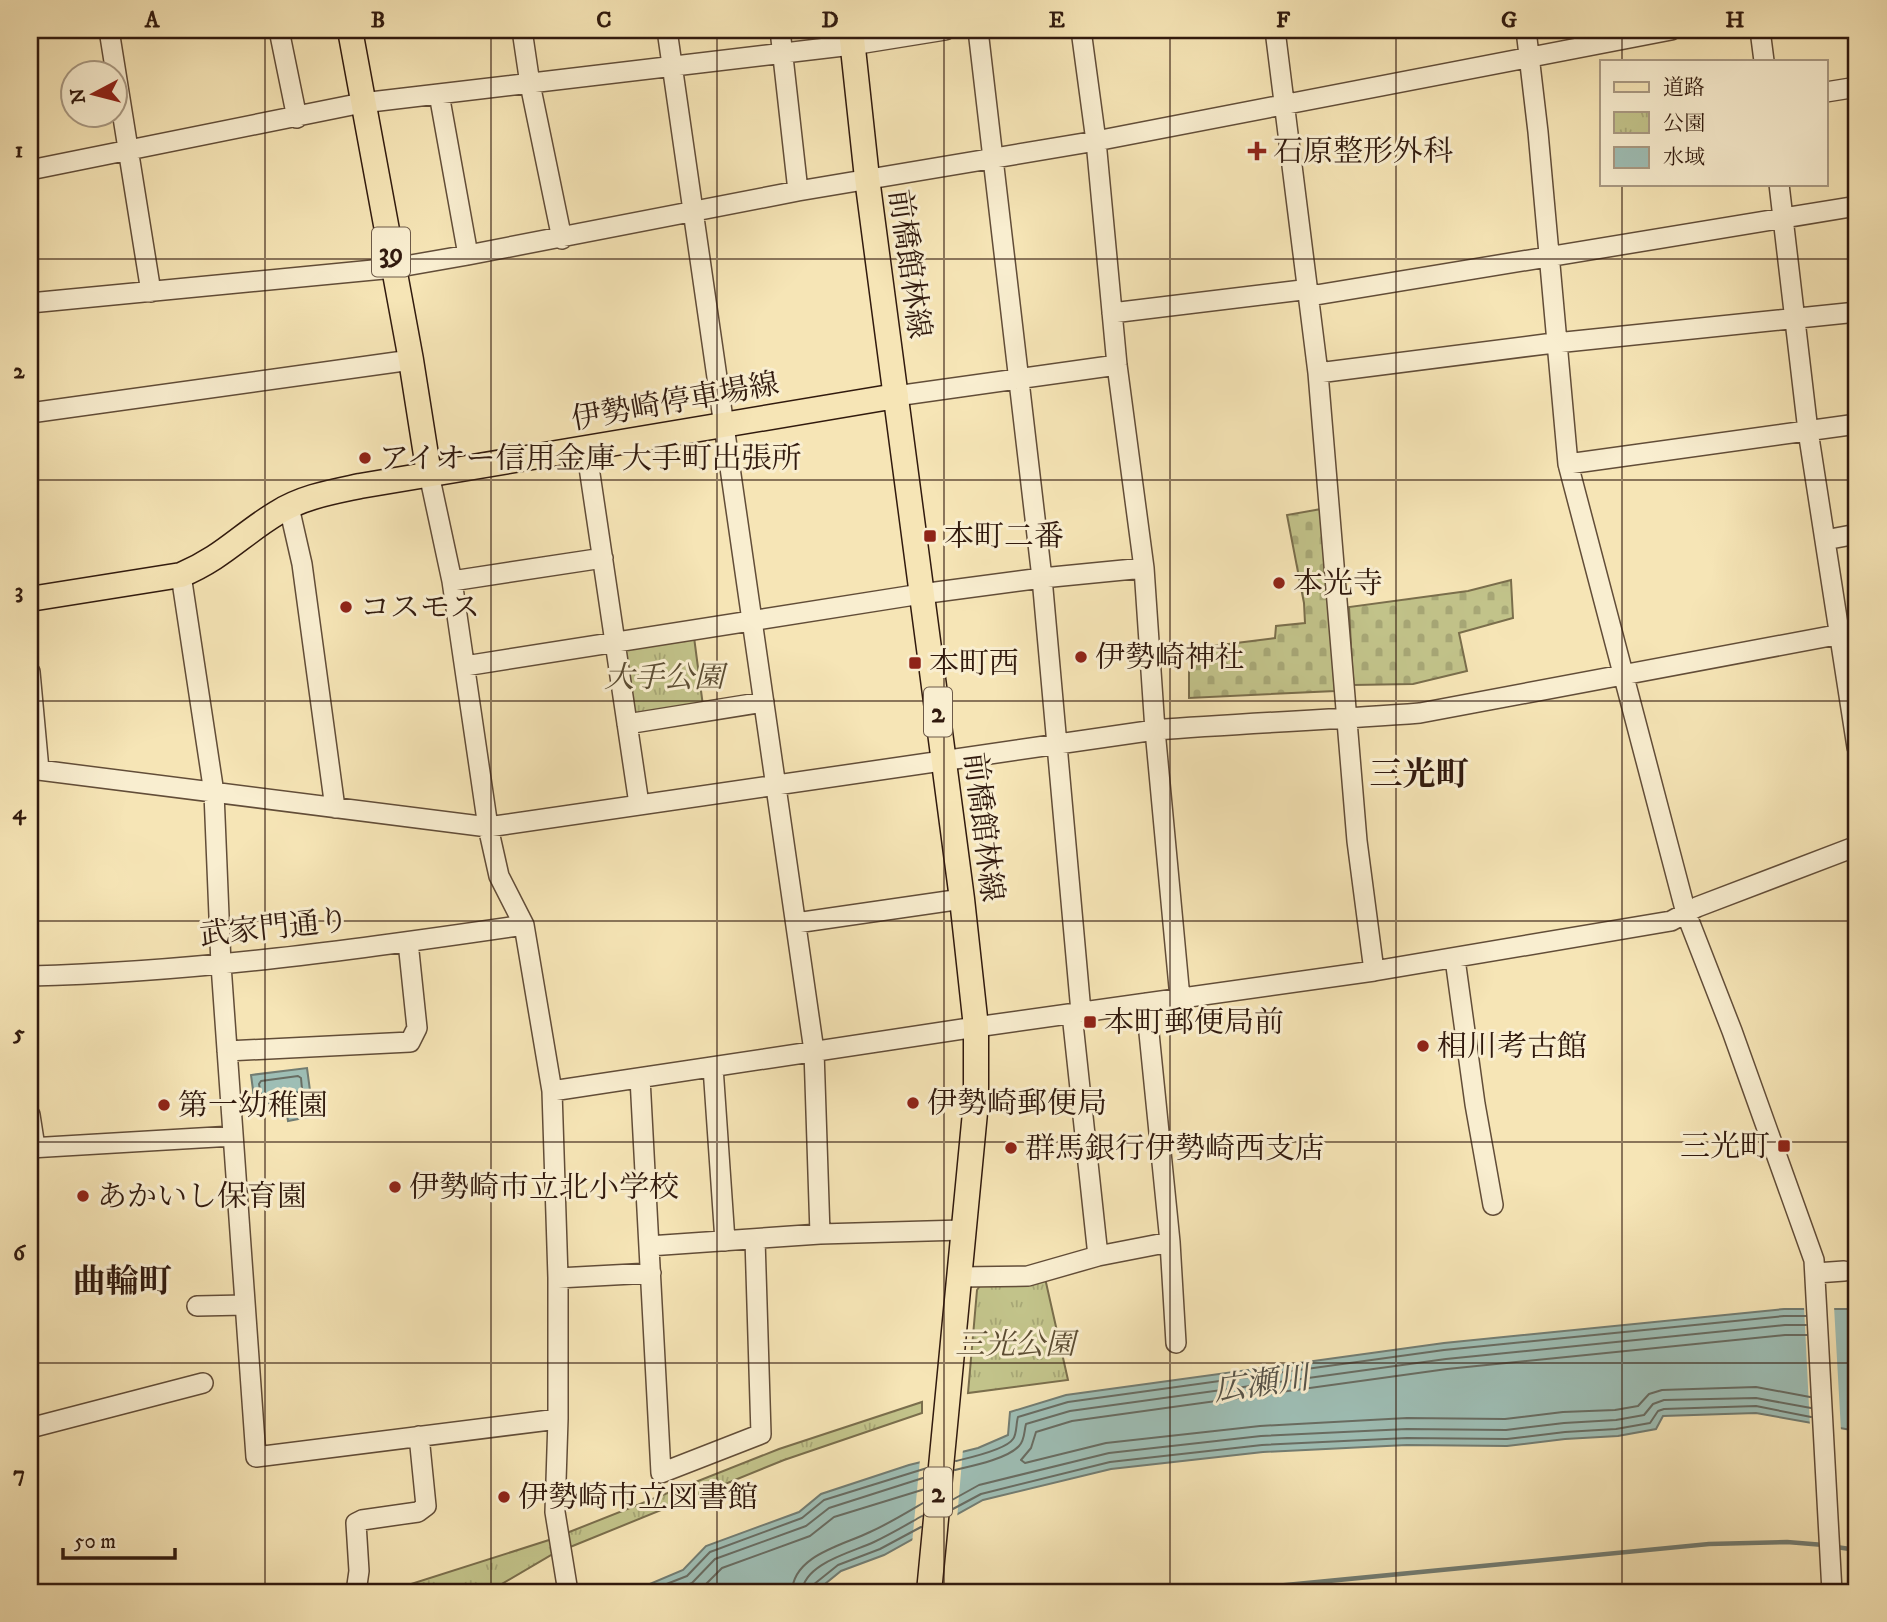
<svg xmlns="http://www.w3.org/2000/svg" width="1887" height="1622" viewBox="0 0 1887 1622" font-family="'IM FELL DW Pica','Noto Serif JP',serif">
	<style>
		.cemetery { fill: url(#cemetery-stones); stroke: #7a6e4c; stroke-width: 2 }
		.park { fill: url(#park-tufts); stroke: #7a6e4c; stroke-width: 2 }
		.water { fill: #9ebeb5; stroke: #727c72; stroke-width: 2 }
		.pier { fill: #f6e5b6 }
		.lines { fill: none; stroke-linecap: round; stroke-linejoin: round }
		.shore { stroke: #686c62; stroke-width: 2 }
		.stream { stroke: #727c72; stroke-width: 4.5 }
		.minor-casing { stroke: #624d38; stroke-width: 22 }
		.major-casing { stroke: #311a0e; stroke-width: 27 }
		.minor { stroke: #f9eed0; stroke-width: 19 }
		.major { stroke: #f6e5b6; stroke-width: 24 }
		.grid { fill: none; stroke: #311a0e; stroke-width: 2; stroke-opacity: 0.55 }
		.poi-dot { fill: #8f2418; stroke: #f9eed0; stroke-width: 2.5 }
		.labels { text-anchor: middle; stroke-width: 6; stroke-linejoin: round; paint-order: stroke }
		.shield { fill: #f9eed0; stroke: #6d5a48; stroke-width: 2 }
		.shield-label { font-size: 28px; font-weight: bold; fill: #311a0e }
		.poi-label { font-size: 30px; fill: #311a0e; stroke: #f9eed0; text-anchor: start }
		.street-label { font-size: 30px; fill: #311a0e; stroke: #f9eed0 }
		.park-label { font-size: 30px; font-style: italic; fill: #5c4d33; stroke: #f9eed0 }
		.water-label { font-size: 32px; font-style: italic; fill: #575348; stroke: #f9eed0 }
		.quarter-label { font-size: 33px; font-weight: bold; fill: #311a0e; stroke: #f9eed0 }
		.neatline { fill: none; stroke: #311a0e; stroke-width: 2.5 }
		.grid-label { font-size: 23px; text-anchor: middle; font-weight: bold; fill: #311a0e }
	</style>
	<defs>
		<pattern id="cemetery-stones" width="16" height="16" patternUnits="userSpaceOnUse" patternTransform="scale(1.75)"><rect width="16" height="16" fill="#c2c38a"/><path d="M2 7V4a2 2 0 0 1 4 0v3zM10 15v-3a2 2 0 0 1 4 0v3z" fill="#a7a776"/></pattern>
		<pattern id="park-tufts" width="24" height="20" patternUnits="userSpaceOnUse" patternTransform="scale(1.75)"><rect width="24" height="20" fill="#c2c38a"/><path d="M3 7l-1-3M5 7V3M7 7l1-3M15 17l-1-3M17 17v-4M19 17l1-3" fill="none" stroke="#a7a776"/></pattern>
	</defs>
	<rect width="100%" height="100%" fill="#f6e5b6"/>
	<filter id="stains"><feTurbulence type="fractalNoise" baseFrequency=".00286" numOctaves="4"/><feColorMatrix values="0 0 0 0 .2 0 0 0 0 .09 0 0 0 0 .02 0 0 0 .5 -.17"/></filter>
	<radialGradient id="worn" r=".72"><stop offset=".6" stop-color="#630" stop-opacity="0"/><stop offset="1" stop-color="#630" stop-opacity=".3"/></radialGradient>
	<path class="cemetery" d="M1321,509L1335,691L1189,698V649L1275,638L1276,626L1305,623L1304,603L1287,515Z
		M1511,580L1513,618L1459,633L1467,671L1413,684L1353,685L1349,607L1468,591Z"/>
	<path class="park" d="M694,637L703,706L637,717L633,712L625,652L630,646Z
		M1045,1278L1068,1380L968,1393L977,1290L982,1283Z
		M922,1402V1413L784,1460L553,1554L488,1592H386L549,1540L779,1449Z"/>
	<path class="water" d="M307,1068L311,1098L255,1105L251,1075Z
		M313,1105L314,1116L288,1121L286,1109Z
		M1784,1309H1857V1431L1756,1413L1663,1416L1656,1429L1618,1436L1565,1439L1507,1446L1407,1445L1263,1452L1111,1469L983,1500L884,1555L841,1571L815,1592H631L683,1570L706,1546L799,1512L821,1494L909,1465L978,1448L1008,1435L1010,1412L1066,1395L1444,1343Z"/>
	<path class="pier" d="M1804,1306H1834L1841,1431L1810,1427Z
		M963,1449L957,1519L912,1544L920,1459Z"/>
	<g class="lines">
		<path class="shore" d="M298,1076L301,1078L302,1089L300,1092L264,1097L261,1095L259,1084L261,1081Z
			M1807,1335H1785L1447,1369L1072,1421L1036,1432L1031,1448L1021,1460L1025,1463L1106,1443L1260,1426L1407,1418L1505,1419L1563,1412L1615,1410L1638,1406L1649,1394L1662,1390L1756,1387L1810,1397
			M956,1461C968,1458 1006,1450 1013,1439C1017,1434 1016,1423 1018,1417L1068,1402L1444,1350L1784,1316H1806
			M955,1470C972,1466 1007,1459 1019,1446C1025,1440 1024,1431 1026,1424L1070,1411L1446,1359L1785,1325H1806
			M952,1500L979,1485L1109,1453L1261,1436L1407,1429L1506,1430L1564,1423L1616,1420L1644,1415L1653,1404L1664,1400L1756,1398L1811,1408
			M951,1510L981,1494L1110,1462L1262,1445L1407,1438L1507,1439L1565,1432L1616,1429L1650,1423L1658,1411L1664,1409L1756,1406L1811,1417
			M646,1592L687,1576L710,1552L802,1518L824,1500L927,1468
			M670,1592L692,1583L715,1559L806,1526L829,1508L926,1477
			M698,1592L722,1568L810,1536L834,1517L925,1489
			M792,1592C793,1555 844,1545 870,1532C888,1524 906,1513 923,1503
			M802,1592C804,1563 853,1552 874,1542C891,1534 906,1525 922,1516
			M811,1592L813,1585L838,1565L880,1549L921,1527"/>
		<path class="stream" d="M1836,1547L1857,1550
			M1225,1591L1709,1544L1787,1542L1824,1545"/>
		<g class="minor-casing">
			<path id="minor" d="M109,30L151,292
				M279,30L297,118
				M522,30L530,84L562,239
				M667,30L814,1051L820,1234
				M780,30L798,191
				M978,30L1042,578L1081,1012
				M1081,30L1096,141L1117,365L1144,568L1155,730L1180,998
				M1275,30L1318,373L1357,841L1374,971
				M1526,30L1538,132L1568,464L1686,913L1732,1031L1814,1260L1832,1592
				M1760,30L1764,61
				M1826,92L1857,87
				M439,94L468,255
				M30,170L362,103L852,45L945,30
				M1779,184L1808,431L1857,747
				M30,303L394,268L468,255L798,191L1096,141L1671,30
				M1112,313L1302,290L1316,295L1857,206
				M1318,373L1546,344L1857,312
				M896,396L1117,365
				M30,413L411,360
				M586,447L639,804
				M1568,464L1857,424
				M429,474L452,581L488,827L499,876L524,925L552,1091L558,1278V1419L555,1512L568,1592
				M289,507L302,564L335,808
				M1825,540L1857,534
				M181,575L214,793L221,965L256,1457L558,1419
				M452,581L603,558
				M465,666L921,594L1042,578L1144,568
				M30,672L39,770
				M627,724L764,702
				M30,772L39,770L488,827L1155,730C1243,723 1331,720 1420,713L1857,631
				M796,923L962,899
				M1455,959L1475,1104L1493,1205
				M30,976C196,972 360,949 524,925
				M1146,1003L1170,1242L1176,1343
				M1072,1014L1098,1256
				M227,1051L410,1042L417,1028L408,942
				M713,1067L725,1241
				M640,1078L661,1473L761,1434L755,1239
				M552,1091L976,1027L1374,971L1671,921L1697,907L1857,846
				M30,1115L35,1147
				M30,1148L233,1136
				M649,1246L820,1234L963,1230
				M1816,1273L1844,1271
				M959,1277L1028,1276L1098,1256L1170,1242
				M558,1278L651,1273
				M197,1306L245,1305
				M30,1428L203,1383
				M356,1592L359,1571L356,1523L362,1520L418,1512L426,1506L419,1436"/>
		</g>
		<g class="major-casing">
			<path id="major" d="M350,30L411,360L429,474
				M851,30L867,178L962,899L976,1027V1102L929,1592
				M30,599L181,575C222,558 242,534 277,513C302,497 332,492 360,486L896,396"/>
		</g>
		<use href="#minor" class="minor"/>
		<use href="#major" class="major"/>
	</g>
	<path class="grid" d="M265,30V1592M491,30V1592M717,30V1592M944,30V1592M1170,30V1592M1396,30V1592M1622,30V61M1622,184V1592M30,259H1857M30,480H1857M30,701H1857M30,921H1857M30,1142H1857M30,1363H1857"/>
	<g class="poi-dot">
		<path d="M1253.5 140.5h7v7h7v7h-7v7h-7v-7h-7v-7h7z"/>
		<circle cx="365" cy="458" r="7"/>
		<rect x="923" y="529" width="14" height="14" rx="3.5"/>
		<circle cx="1279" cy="583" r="7"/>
		<circle cx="346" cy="607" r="7"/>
		<circle cx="1081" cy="657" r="7"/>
		<rect x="908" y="656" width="14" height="14" rx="3.5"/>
		<rect x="1083" y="1015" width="14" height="14" rx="3.5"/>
		<circle cx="1423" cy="1046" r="7"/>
		<circle cx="913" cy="1103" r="7"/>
		<circle cx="164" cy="1105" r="7"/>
		<rect x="1777" y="1139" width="14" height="14" rx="3.5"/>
		<circle cx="1011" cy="1148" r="7"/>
		<circle cx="395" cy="1187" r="7"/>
		<circle cx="83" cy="1196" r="7"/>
		<circle cx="504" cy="1497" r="7"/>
	</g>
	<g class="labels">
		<g class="shield">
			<rect x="372" y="227.5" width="38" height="49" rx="5"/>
			<rect x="924" y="687.5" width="28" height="49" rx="5"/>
			<rect x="924" y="1467.5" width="28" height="49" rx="5"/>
		</g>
		<g class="shield-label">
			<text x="391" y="262">39</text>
			<text x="938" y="722">2</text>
			<text x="938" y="1502">2</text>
		</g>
		<g class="poi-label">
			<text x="1273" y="161">石原整形外科</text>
			<text x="379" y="468">アイオー信用金庫 大手町出張所</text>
			<text x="944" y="546">本町二番</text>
			<text x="1293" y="593">本光寺</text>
			<text x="360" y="617">コスモス</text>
			<text x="1095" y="667">伊勢崎神社</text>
			<text x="929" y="673">本町西</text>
			<text x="1104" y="1032">本町郵便局前</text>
			<text x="1437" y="1056">相川考古館</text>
			<text x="927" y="1113">伊勢崎郵便局</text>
			<text x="178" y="1115">第一幼稚園</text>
			<text x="1770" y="1156" text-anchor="end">三光町</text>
			<text x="1025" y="1158">群馬銀行伊勢崎西支店</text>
			<text x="409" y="1197">伊勢崎市立北小学校</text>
			<text x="97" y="1206">あかいし保育園</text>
			<text x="518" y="1507">伊勢崎市立図書館</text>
		</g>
		<g class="street-label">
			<text transform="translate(910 264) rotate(82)" y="10">前橋館林線</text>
			<text transform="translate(675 401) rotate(-10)" y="10">伊勢崎停車場線</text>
			<text transform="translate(984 827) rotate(83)" y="10">前橋館林線</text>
			<text transform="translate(274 927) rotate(-6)" y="10">武家門通り</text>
		</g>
		<g class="park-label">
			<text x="664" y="687">大手公園</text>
			<text x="1015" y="1354">三光公園</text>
		</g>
		<g class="water-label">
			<text transform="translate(1261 1383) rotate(-8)" y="11">広瀬川</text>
		</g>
		<g class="quarter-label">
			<text x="1419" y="785">三光町</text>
			<text x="122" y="1292">曲輪町</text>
		</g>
	</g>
	<rect width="1887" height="1622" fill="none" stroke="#f6e5b6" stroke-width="77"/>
	<rect x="1600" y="60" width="228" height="126" fill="#f9eed0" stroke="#a99982" stroke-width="2"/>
	<rect x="1614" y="82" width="35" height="10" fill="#f6e5b6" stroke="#a99982" stroke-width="2"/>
	<text x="1663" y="94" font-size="21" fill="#311a0e">道路</text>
	<rect x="1614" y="112" width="35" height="21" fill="url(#park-tufts)" stroke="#a99982" stroke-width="2"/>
	<text x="1663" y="130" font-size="21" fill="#311a0e">公園</text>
	<rect x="1614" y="147" width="35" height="21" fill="#9ebeb5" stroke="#a99982" stroke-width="2"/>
	<text x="1663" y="164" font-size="21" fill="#311a0e">水域</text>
	<g transform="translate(94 94) rotate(263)"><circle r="33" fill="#f9eed0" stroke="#a99982" stroke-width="2"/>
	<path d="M0-5L12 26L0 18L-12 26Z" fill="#8f2418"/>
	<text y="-10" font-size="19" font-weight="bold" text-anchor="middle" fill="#311a0e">N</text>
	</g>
	<path d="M63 1548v10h112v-10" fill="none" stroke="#311a0e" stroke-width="3.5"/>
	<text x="74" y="1548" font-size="21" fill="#311a0e" stroke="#f9eed0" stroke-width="5" paint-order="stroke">50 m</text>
	<rect x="38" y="38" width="1810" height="1546" class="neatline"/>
	<g class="grid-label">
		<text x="152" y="27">A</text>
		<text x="378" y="27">B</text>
		<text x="604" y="27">C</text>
		<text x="830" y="27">D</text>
		<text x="1057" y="27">E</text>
		<text x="1283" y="27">F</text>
		<text x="1509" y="27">G</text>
		<text x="1735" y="27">H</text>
		<text x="19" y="157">1</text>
		<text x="19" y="378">2</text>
		<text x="19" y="598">3</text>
		<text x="19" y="819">4</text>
		<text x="19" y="1040">5</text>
		<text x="19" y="1260">6</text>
		<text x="19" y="1481">7</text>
	</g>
	<rect width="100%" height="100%" filter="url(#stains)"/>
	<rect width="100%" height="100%" fill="url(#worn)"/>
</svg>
